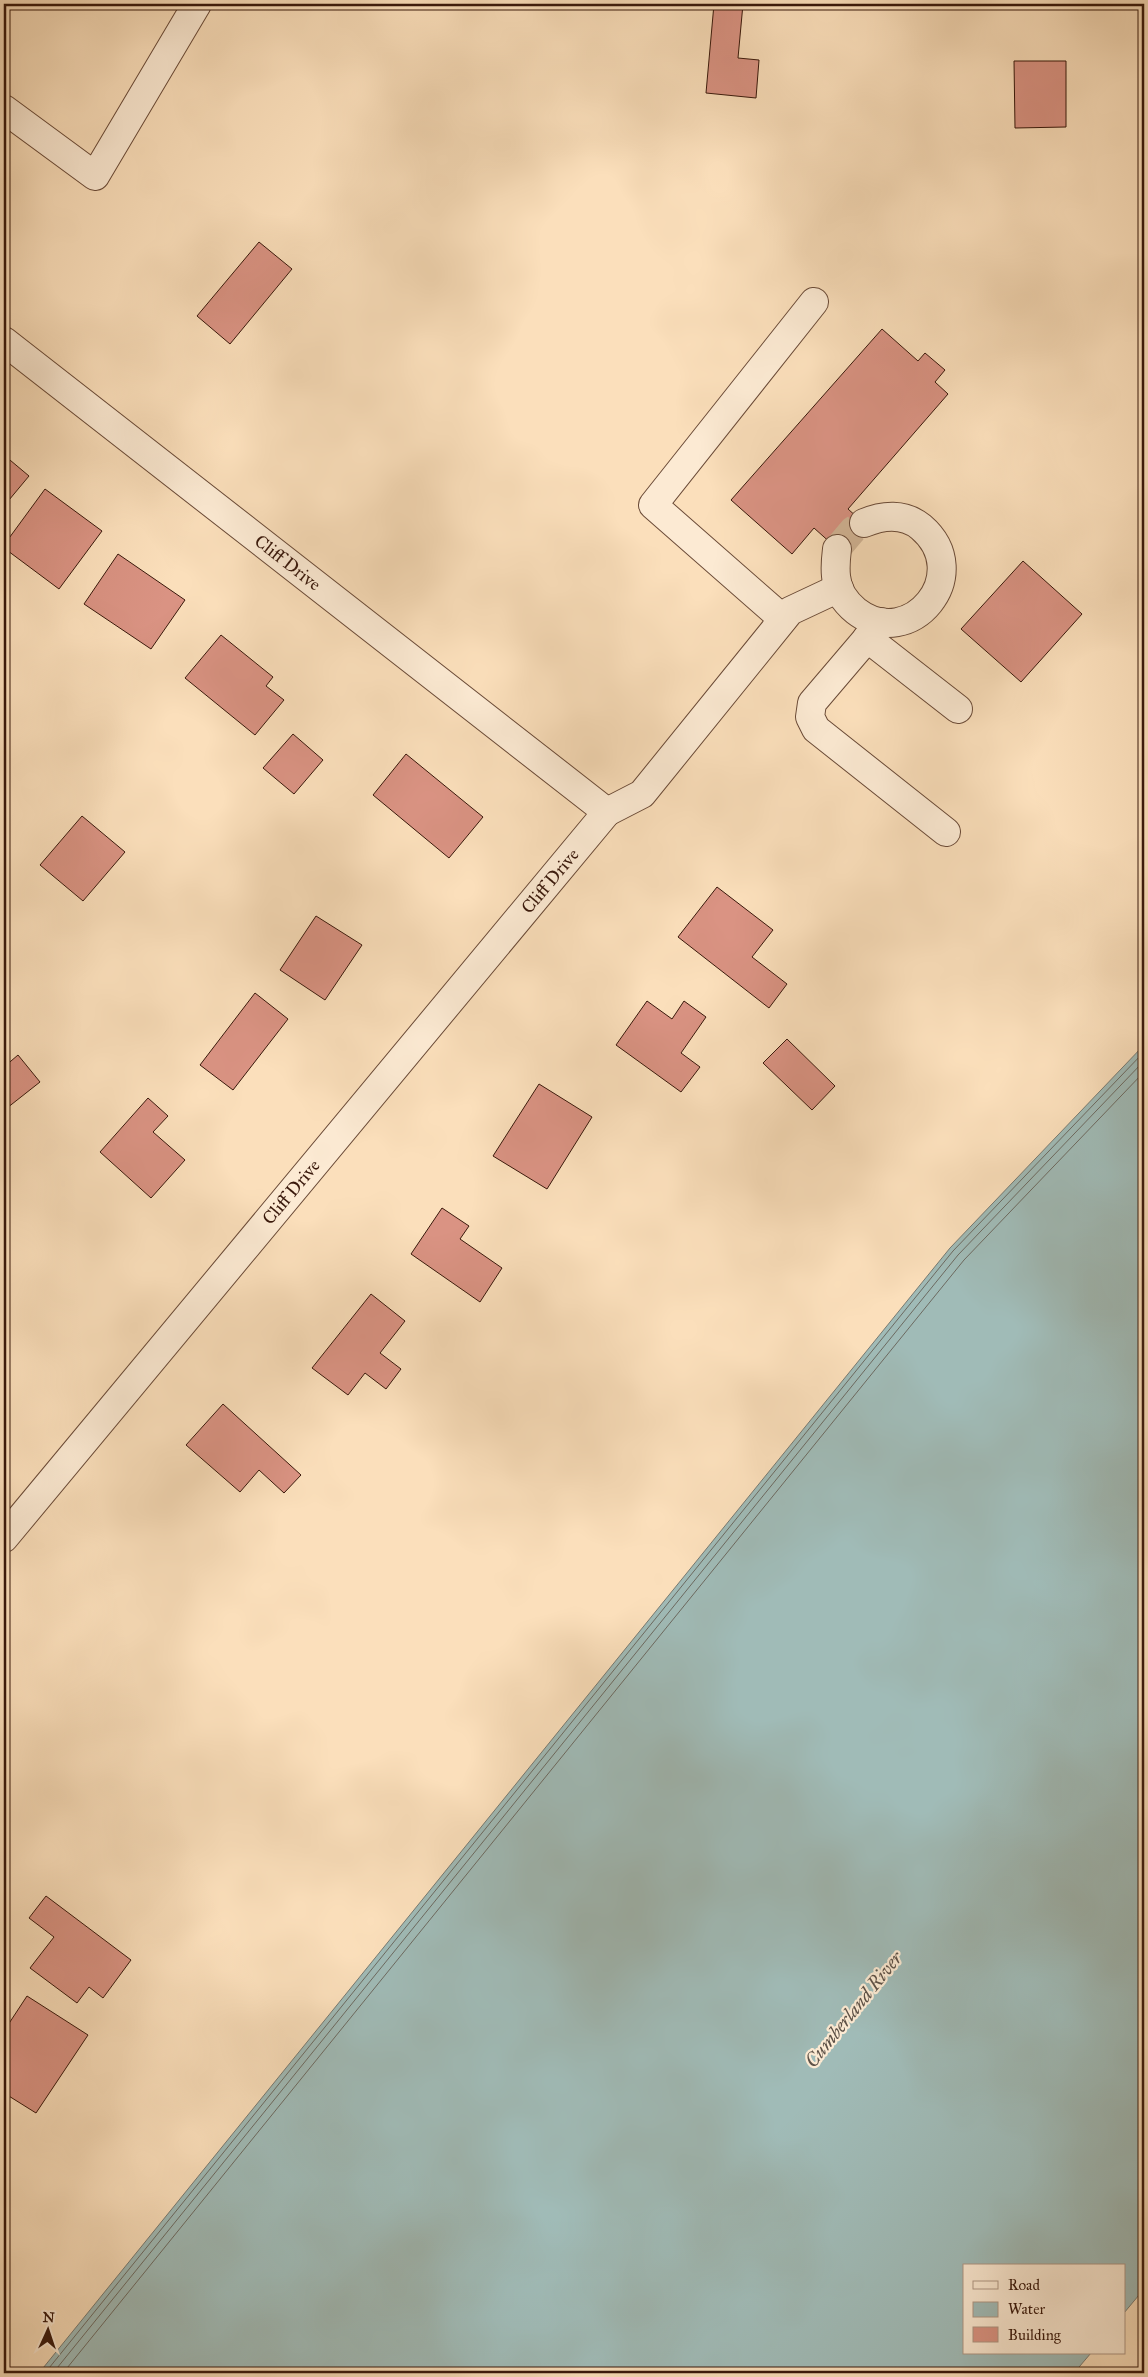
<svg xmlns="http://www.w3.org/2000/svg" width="1148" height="2377" viewBox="0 0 1148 2377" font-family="'IM FELL Great Primer',serif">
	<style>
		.water { fill: #a0bbb7; stroke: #777a72 }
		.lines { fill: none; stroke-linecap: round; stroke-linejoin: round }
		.shore { stroke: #6c6a61; stroke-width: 1 }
		.building { fill: #da9383; stroke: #39180b }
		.minor-tunnel { stroke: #d4b798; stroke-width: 28; stroke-dasharray: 28 14; stroke-linecap: butt }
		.minor-casing { stroke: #6a4a37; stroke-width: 30 }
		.minor { stroke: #fcead3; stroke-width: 28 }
		.labels { text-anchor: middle; stroke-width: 4.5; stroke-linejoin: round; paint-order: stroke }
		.street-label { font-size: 18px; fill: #39180b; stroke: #fcead3 }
		.water-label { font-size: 19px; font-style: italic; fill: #5d5147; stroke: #fcead3 }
	</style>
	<rect width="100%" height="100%" fill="#fbdfbb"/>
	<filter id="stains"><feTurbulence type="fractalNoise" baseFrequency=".004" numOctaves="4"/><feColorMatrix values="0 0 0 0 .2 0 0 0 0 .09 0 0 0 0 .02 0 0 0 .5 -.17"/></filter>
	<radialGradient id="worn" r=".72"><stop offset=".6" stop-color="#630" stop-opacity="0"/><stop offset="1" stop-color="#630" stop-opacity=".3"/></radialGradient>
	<path class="water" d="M1144,1045V2289L1124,2313V2266H964V2353H1091L1074,2373H39L950,1248Z"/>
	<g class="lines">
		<path class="shore" d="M45,2373L953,1251L1144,1052
			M53,2373L958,1255L1144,1061
			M63,2373L964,1260L1144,1072"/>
	</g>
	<path class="building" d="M714,4H743L738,58L759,60L756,98L706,93Z
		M1014,61H1066V127L1015,128Z
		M259,242L292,269L230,344L197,316Z
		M882,329L918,361L925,353L945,370L935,382L948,394L848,509L867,526L843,554L814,528L792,554L731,500Z
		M4,455L29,476L4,506Z
		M45,489L102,531L59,589L4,548V545Z
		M118,554L185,600L151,649L84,604Z
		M1023,561L1082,614L1021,682L961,629Z
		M221,635L273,677L266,686L284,700L255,735L185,678Z
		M293,734L323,760L294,794L263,768Z
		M406,754L483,817L449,858L373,795Z
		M82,816L125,852L83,901L40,865Z
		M717,887L773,930L752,957L787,984L769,1008L678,937Z
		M316,916L362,945L325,1000L280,970Z
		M255,993L288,1019L233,1090L200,1065Z
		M647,1001L672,1019L684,1001L706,1017L681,1053L700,1067L681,1092L616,1045Z
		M787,1039L835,1086L812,1110L763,1063Z
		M18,1055L40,1082L7,1108L4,1104V1067Z
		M539,1084L592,1117L547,1189L493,1156Z
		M148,1098L168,1116L153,1132L185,1160L151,1198L100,1152Z
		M442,1208L469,1226L460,1239L502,1268L480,1302L411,1254Z
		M371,1294L405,1321L380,1353L401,1369L386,1389L365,1373L348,1395L312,1368Z
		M223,1404L301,1475L284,1493L259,1470L240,1492L186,1445Z
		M46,1896L131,1960L103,1998L89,1987L77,2003L30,1968L54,1937L29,1918Z
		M27,1996L88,2035L36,2113L4,2093V2031Z"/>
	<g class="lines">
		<path class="minor-tunnel" d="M837,549L853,530L864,523"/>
		<g class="minor-casing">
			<g id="minor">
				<path d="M4,109L95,176L197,4"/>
				<path id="s1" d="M4,341L607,812L4,1538"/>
				<path d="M837,549C836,557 835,567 836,576C837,590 845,602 856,611C910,653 976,574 921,527C904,513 883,515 864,523"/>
				<path d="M783,619L653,505L814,302"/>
				<path d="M881,622L812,703L810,717L816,729L946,832"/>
				<path d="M867,638L958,709"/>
				<path d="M607,812L642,794L790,611L839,588"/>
			</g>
		</g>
		<use href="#minor" class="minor"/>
	</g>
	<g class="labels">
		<g class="street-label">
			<text dy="6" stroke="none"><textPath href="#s1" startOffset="360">Cliff Drive</textPath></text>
			<text transform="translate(550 881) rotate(-50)" y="6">Cliff Drive</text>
			<text transform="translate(291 1192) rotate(-50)" y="6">Cliff Drive</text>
		</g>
		<g class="water-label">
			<text transform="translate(853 2009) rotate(-51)" y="7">Cumberland River</text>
		</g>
	</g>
	<rect width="1148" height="2377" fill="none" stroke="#fbdfbb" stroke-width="20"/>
	<rect x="5" y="5" width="1138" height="2367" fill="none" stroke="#39180b" stroke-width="2.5"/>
	<rect x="10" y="10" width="1128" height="2357" fill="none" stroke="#39180b"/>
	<rect x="963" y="2264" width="162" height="90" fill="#fcead3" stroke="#ae9683"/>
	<rect x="973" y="2281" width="25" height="8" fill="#fcead3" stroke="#ae9683"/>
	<text x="1008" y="2290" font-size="15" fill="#39180b">Road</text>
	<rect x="973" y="2302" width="25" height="15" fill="#a0bbb7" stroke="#ae9683"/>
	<text x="1008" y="2314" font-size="15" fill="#39180b">Water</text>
	<rect x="973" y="2327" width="25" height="15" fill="#da9383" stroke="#ae9683"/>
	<text x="1008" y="2340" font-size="15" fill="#39180b">Building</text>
	<g transform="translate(48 2330) rotate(3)" stroke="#fcead3" stroke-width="4" paint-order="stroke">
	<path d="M0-4L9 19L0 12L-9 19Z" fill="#39180b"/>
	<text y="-8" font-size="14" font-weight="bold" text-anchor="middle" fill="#39180b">N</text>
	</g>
	<rect width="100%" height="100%" filter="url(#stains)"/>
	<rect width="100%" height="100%" fill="url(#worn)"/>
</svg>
